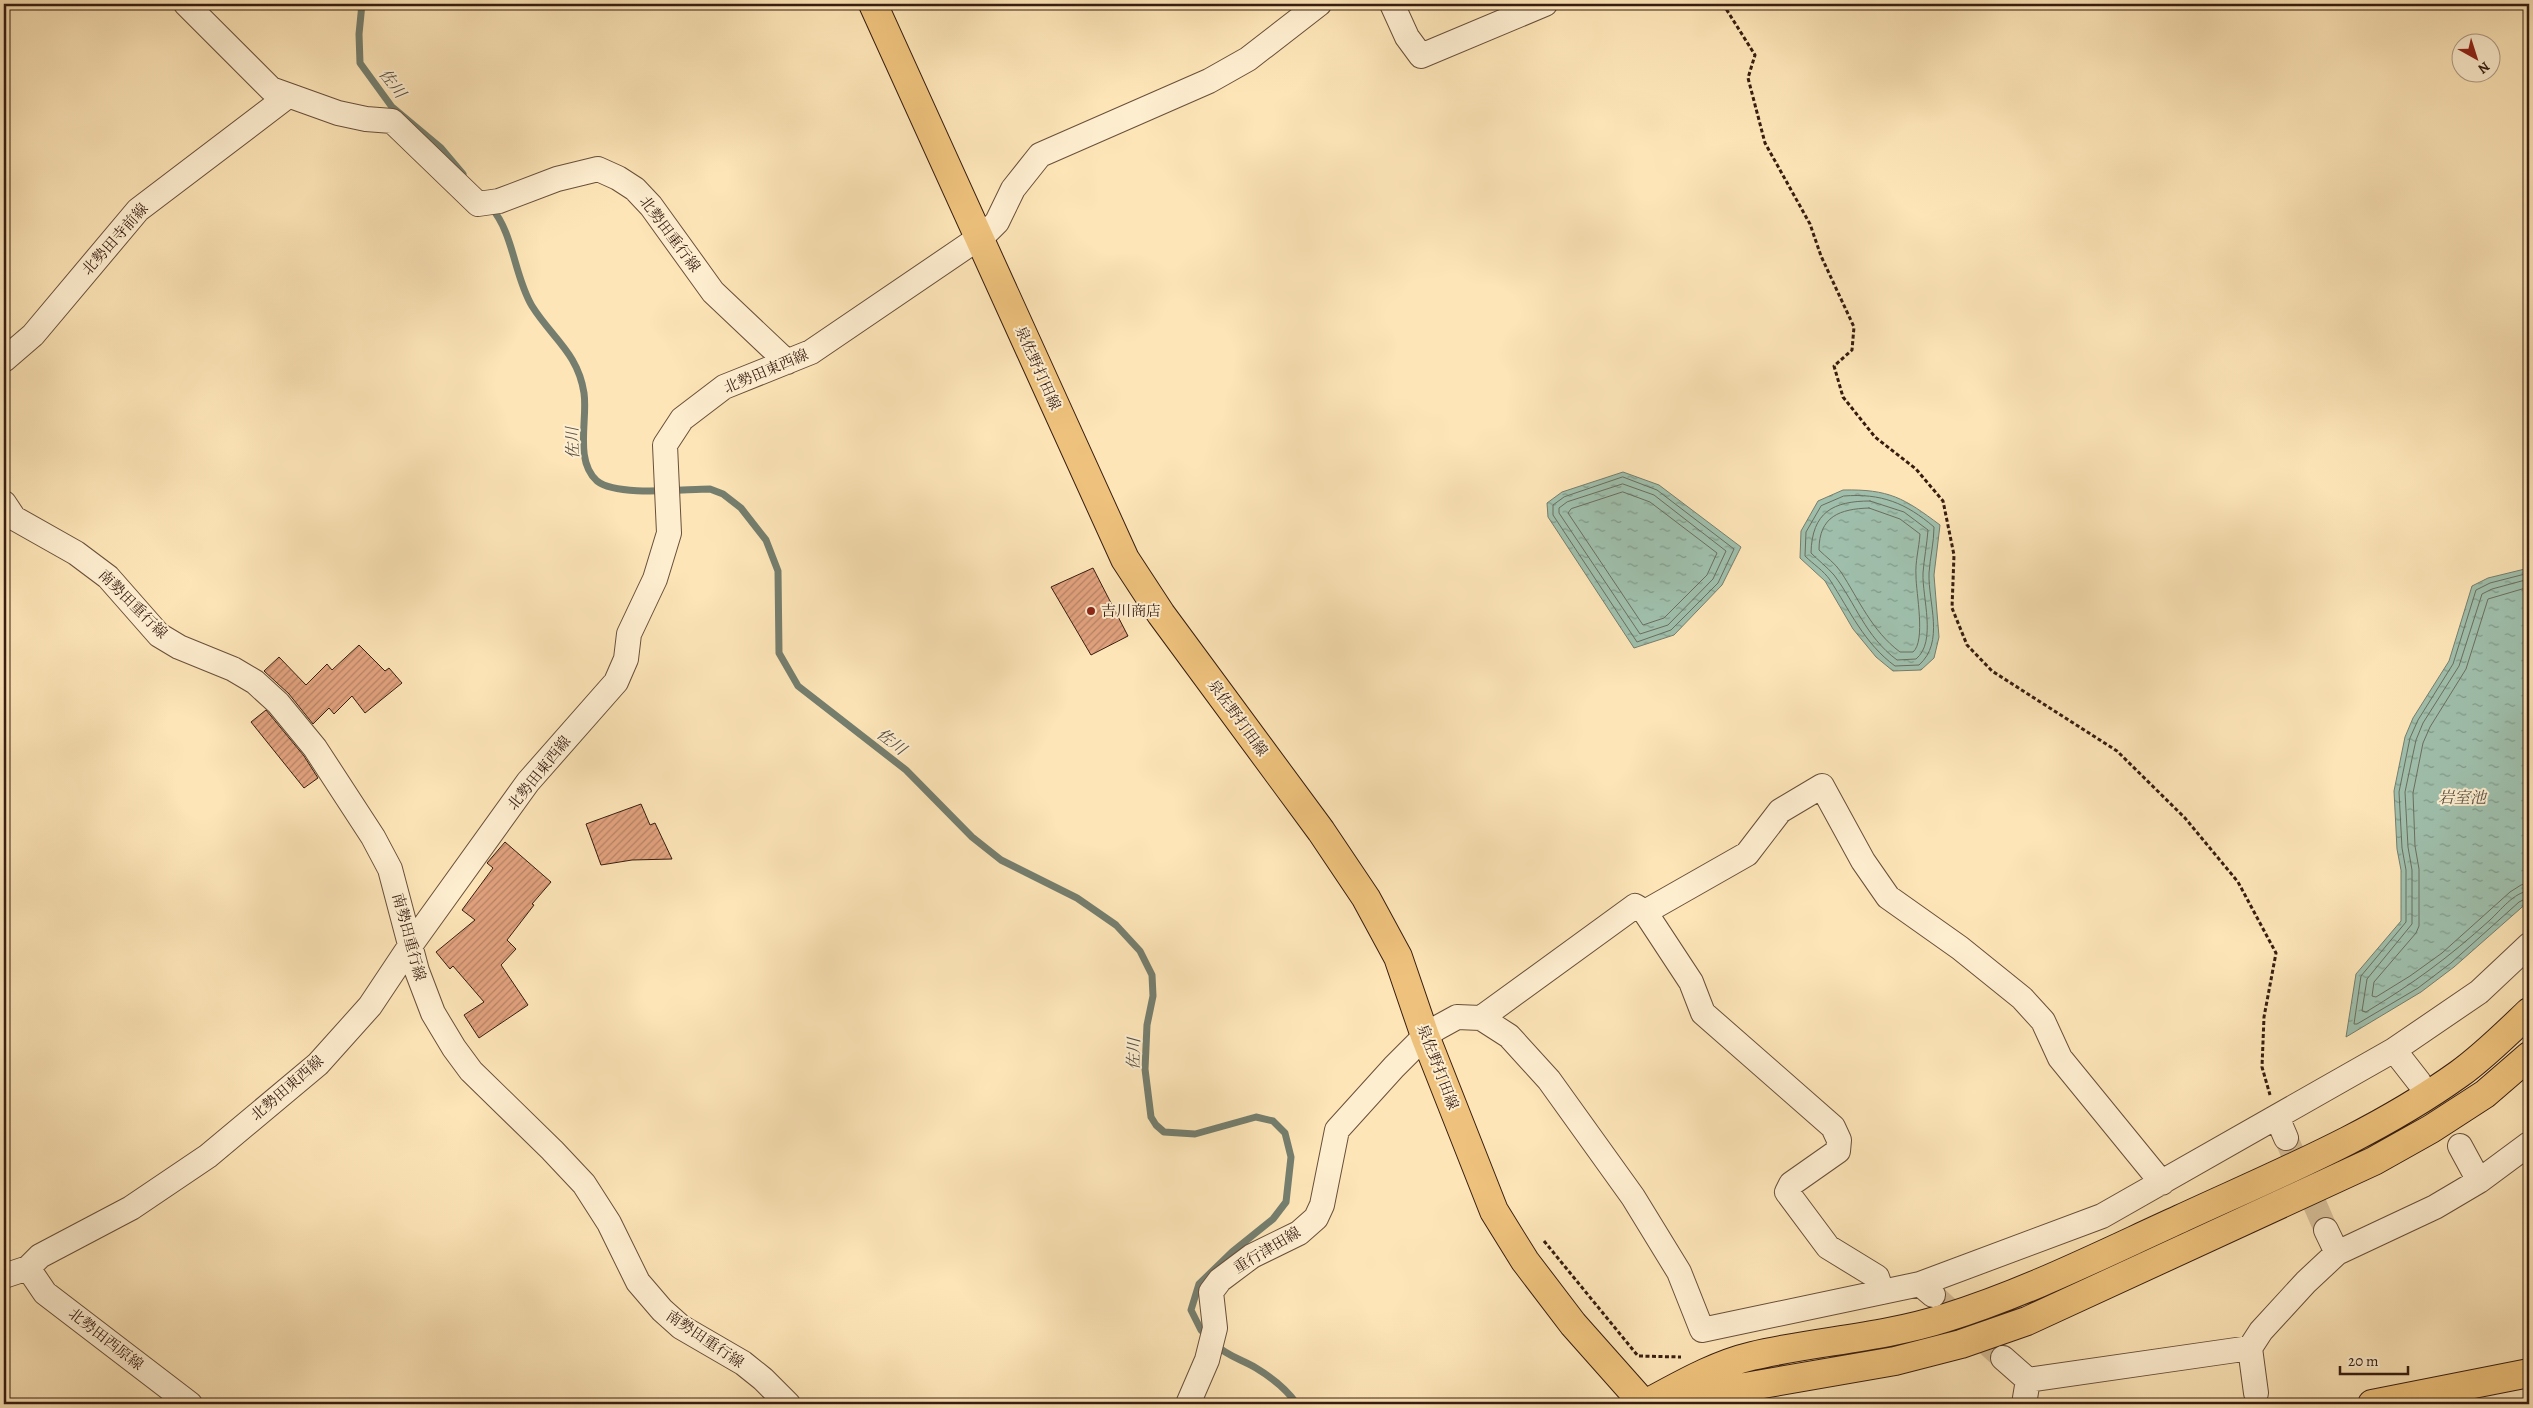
<svg xmlns="http://www.w3.org/2000/svg" width="2533" height="1408" viewBox="0 0 2533 1408" font-family="Alegreya,'Noto Serif JP',serif">
	<style>
		.water { fill: url(#water-ripples); stroke: #757e6e }
		.lines { fill: none; stroke-linecap: round; stroke-linejoin: round }
		.shore { stroke: #6b6e5e; stroke-width: 1 }
		.stream { stroke: #757e6e; stroke-width: 7 }
		.building { fill: url(#building-hatch); stroke: #371d11 }
		.minor-tunnel { stroke: #d5bd96; stroke-width: 24; stroke-dasharray: 24 12; stroke-linecap: butt }
		.minor-casing { stroke: #684f3a; stroke-width: 26 }
		.primary-casing { stroke: #371d11; stroke-width: 30 }
		.motorway-casing { stroke: #371d11; stroke-width: 30 }
		.path { stroke: #371d11; stroke-width: 3; stroke-dasharray: 4 2.5; stroke-linecap: butt }
		.minor { stroke: #feeed0; stroke-width: 24 }
		.primary { stroke: #eec27c; stroke-width: 28 }
		.motorway { stroke: #eec27c; stroke-width: 28 }
		.poi-dot { fill: #8f2418; stroke: #feeed0; stroke-width: 2 }
		.labels { text-anchor: middle; stroke-width: 4; stroke-linejoin: round; paint-order: stroke }
		.street-label { font-size: 15px; fill: #371d11; stroke: #feeed0 }
		.poi-label { font-size: 15px; fill: #371d11; stroke: #feeed0; text-anchor: start }
		.water-label { font-size: 16px; font-style: italic; fill: #564e40; stroke: #feeed0 }
	</style>
	<defs>
		<pattern id="water-ripples" width="26" height="14" patternUnits="userSpaceOnUse" patternTransform="scale(1.25)"><rect width="26" height="14" fill="#9fbfac"/><path d="M2 4q2-2 4 0t4 0M15 11q2-2 4 0t4 0" fill="none" stroke="#829b8b"/></pattern>
		<pattern id="building-hatch" width="6" height="6" patternUnits="userSpaceOnUse" patternTransform="scale(1.25)"><rect width="6" height="6" fill="#e1a27e"/><path d="M-1 1l2-2M0 6l6-6M5 7l2-2" fill="none" stroke="#b78366"/></pattern>
	</defs>
	<rect width="100%" height="100%" fill="#fde5b7"/>
	<filter id="stains"><feTurbulence type="fractalNoise" baseFrequency=".004" numOctaves="4"/><feColorMatrix values="0 0 0 0 .2 0 0 0 0 .09 0 0 0 0 .02 0 0 0 .5 -.17"/></filter>
	<radialGradient id="worn" r=".72"><stop offset=".6" stop-color="#630" stop-opacity="0"/><stop offset="1" stop-color="#630" stop-opacity=".3"/></radialGradient>
	<path class="water" d="M1623,472L1659,485L1741,547L1722,585L1674,635L1634,648L1548,517L1547,503L1562,492Z
		M1843,490C1889,489 1904,498 1940,525L1934,575L1939,637L1934,658L1921,670L1893,671L1876,657L1853,629L1825,581L1800,558L1801,531L1818,501Z
		M2529,568V901L2454,967L2421,992L2346,1037L2356,974L2401,921V870L2397,849L2394,791L2405,737L2413,718L2449,661L2472,586L2488,578Z"/>
	<g class="lines">
		<path class="shore" d="M1623,477L1657,490L1734,549L1718,583L1671,630L1637,642L1553,515V505L1564,497Z
			M1623,484L1654,495L1726,551L1713,579L1668,625L1640,634L1559,513V508L1567,502Z
			M1623,492L1650,502L1717,553L1707,575L1664,618L1643,625L1568,513L1571,509Z
			M1844,496C1881,493 1906,503 1934,527C1934,542 1930,558 1929,573C1928,603 1945,642 1919,665L1895,666C1864,643 1850,611 1830,580C1824,571 1813,564 1805,556L1806,532L1821,506Z
			M1870,501L1904,512L1928,530C1927,544 1924,559 1923,573C1922,597 1937,642 1916,659L1897,660C1865,636 1856,604 1834,575C1827,567 1818,560 1811,553C1812,512 1833,501 1870,501Z
			M1869,508L1900,519L1920,534C1919,548 1915,562 1916,576C1916,593 1926,641 1913,652H1900C1872,631 1859,600 1841,572C1835,563 1826,557 1819,550C1819,516 1840,509 1869,508Z
			M2529,573L2490,583L2476,590L2453,664L2418,720L2410,738L2399,792L2402,848L2406,870V922L2361,976L2354,1024H2357L2418,988L2451,963L2519,902L2529,897
			M2529,579L2492,589L2482,594L2459,666L2423,723L2416,740L2405,792L2408,847L2412,870V924L2367,979L2362,1011L2366,1012C2414,983 2448,958 2490,920C2500,911 2514,892 2529,891
			M2529,587L2488,599L2466,669L2430,727L2423,743L2413,793L2415,846L2419,869V926L2416,933L2374,982L2372,996L2376,997L2410,976L2442,953L2510,892L2521,885L2529,883"/>
		<path class="stream" d="M362,4L359,34L360,63L392,107L441,148L463,174
			M491,207C514,234 514,276 532,306C552,338 578,353 584,393C588,420 574,460 597,481C617,497 684,489 710,489L723,494L741,508L766,540L778,571L779,653L798,686L906,770L972,837L1001,860L1077,898L1116,925L1140,951L1152,975L1153,996L1147,1025L1145,1069L1151,1117L1156,1125L1164,1132L1195,1134L1256,1117L1273,1121L1285,1133L1291,1157L1286,1202L1273,1219L1232,1252L1199,1284L1191,1310L1201,1330L1208,1337
			M1216,1345C1227,1356 1243,1360 1256,1368C1271,1377 1287,1390 1297,1404"/>
	</g>
	<path class="building" d="M1093,568L1128,636L1091,655L1051,587Z
		M359,645L385,671L389,668L402,683L365,713L352,696L334,714L329,708L313,724L289,694L264,671L279,657L306,685L327,664L332,670Z
		M266,710L304,756L318,778L304,788L251,722Z
		M641,804L650,825L655,823L672,859L632,860L601,865L586,824Z
		M505,842L551,882L532,904L534,905L507,940L516,949L501,965L528,1005L479,1038L464,1015L484,1002L453,966L450,969L436,952L475,920L462,910L493,868L487,863Z"/>
	<g class="lines">
		<path class="minor-tunnel" d="M2419,1082L2460,1146
			M2286,1138L2326,1230
			M1933,1295L2003,1358"/>
		<g class="minor-casing">
			<path id="minor" d="M186,4L271,89L338,113L366,119L392,121L478,204L499,201L557,179L598,169L618,178L635,189L651,206L713,292L787,362
				M1392,4L1407,37L1421,56L1545,4
				M4,360L33,335L138,210L288,96
				M4,503L14,518L76,553L108,577L159,635L179,647L233,669L255,682L278,703L315,748L373,837L390,869L417,971L433,1013L454,1048L471,1071L552,1150L584,1184L609,1223L638,1282L662,1310L681,1327L743,1363L763,1379L788,1404
				M1645,912L1747,854L1780,811L1822,786L1863,861L1888,897L1960,948L2022,998L2043,1021L2060,1058L2162,1183
				M1481,1018L1509,1036L1549,1080L1633,1197L1679,1272L1702,1330L1920,1284L1933,1295
				M2419,1082L2394,1050L2479,992L2529,945
				M2277,1117L2286,1138
				M2479,1181L2529,1144
				M2326,1230L2337,1253
				M28,1268L45,1293L190,1404
				M4,1276L28,1268L40,1256L131,1208L208,1156L318,1064L370,1006L410,946L528,782L616,682L626,659L629,634L655,579L669,533L665,445L682,419L724,387L811,352L986,233L997,222L1013,189L1040,155L1209,81L1248,59L1319,4
				M1920,1284L2102,1216L2394,1050
				M2003,1358L2028,1380L2024,1404
				M2028,1380L2250,1348
				M2256,1393L2250,1348L2261,1331L2306,1282L2337,1253L2435,1207L2479,1181L2460,1146
				M1188,1404L1207,1360L1215,1328L1211,1292L1220,1280L1252,1256L1299,1233L1316,1218L1322,1205L1337,1130L1394,1067L1425,1036L1437,1028L1457,1017L1481,1018L1635,906L1645,912L1691,982L1703,1013L1833,1127L1839,1140L1838,1151L1791,1184L1787,1192L1828,1247L1877,1277L1882,1292"/>
		</g>
		<g class="primary-casing">
			<path id="primary" d="M873,4L1125,559L1161,614L1321,831L1366,898L1398,957L1425,1036L1494,1211L1525,1261L1573,1324L1644,1404"/>
		</g>
		<g class="motorway-casing">
			<path id="motorway" d="M1670,1400L1895,1361L1961,1344L2027,1321L2374,1161L2431,1129L2485,1094L2529,1056
				M1645,1404C1679,1386 1714,1365 1752,1356C1816,1341 1882,1338 1945,1318C2026,1293 2103,1254 2180,1219C2275,1175 2374,1135 2459,1074C2484,1056 2507,1033 2529,1012
				M2372,1404L2529,1373"/>
		</g>
		<path class="path" d="M1723,4L1755,55L1748,78L1765,143L1810,224L1821,256L1854,327L1852,350L1834,366L1843,397L1875,437L1916,469L1943,501L1954,555L1952,608L1967,645L1992,671L2117,751L2185,818L2238,882L2276,953L2264,1017L2262,1067L2270,1095
			M1544,1241L1638,1356L1681,1357"/>
		<use href="#minor" class="minor"/>
		<use href="#primary" class="primary"/>
		<use href="#motorway" class="motorway"/>
	</g>
	<circle class="poi-dot" cx="1091" cy="611" r="5"/>
	<g class="labels">
		<g class="street-label">
			<text transform="translate(670 234) rotate(53)" y="5">北勢田重行線</text>
			<text transform="translate(115 239) rotate(-48)" y="5">北勢田寺前線</text>
			<text transform="translate(1038 368) rotate(66)" y="5">泉佐野打田線</text>
			<text transform="translate(766 371) rotate(-23)" y="5">北勢田東西線</text>
			<text transform="translate(133 604) rotate(45)" y="5">南勢田重行線</text>
			<text transform="translate(1238 718) rotate(54)" y="5">泉佐野打田線</text>
			<text transform="translate(539 773) rotate(-51)" y="5">北勢田東西線</text>
			<text transform="translate(409 937) rotate(75)" y="5">南勢田重行線</text>
			<text transform="translate(1438 1067) rotate(69)" y="5">泉佐野打田線</text>
			<text transform="translate(287 1088) rotate(-41)" y="5">北勢田東西線</text>
			<text transform="translate(1267 1250) rotate(-31)" y="5">重行津田線</text>
			<text transform="translate(106 1339) rotate(38)" y="5">北勢田西原線</text>
			<text transform="translate(705 1339) rotate(34)" y="5">南勢田重行線</text>
		</g>
		<g class="poi-label">
			<text x="1101" y="616">吉川商店</text>
		</g>
		<g class="water-label">
			<text transform="translate(393 83) rotate(53)" y="6">佐川</text>
			<text transform="translate(572 443) rotate(-92)" y="6">佐川</text>
			<text transform="translate(892 741) rotate(38)" y="6">佐川</text>
			<text x="2462" y="803">岩室池</text>
			<text transform="translate(1133 1054) rotate(-89)" y="6">佐川</text>
		</g>
	</g>
	<rect width="2533" height="1408" fill="none" stroke="#fde5b7" stroke-width="20"/>
	<rect x="5" y="5" width="2523" height="1398" fill="none" stroke="#371d11" stroke-width="2.5"/>
	<rect x="10" y="10" width="2513" height="1388" fill="none" stroke="#371d11"/>
	<g transform="translate(2476 58) rotate(141)"><circle r="24" fill="#feeed0" stroke="#ae9a84"/>
	<path d="M0-4L9 19L0 12L-9 19Z" fill="#8f2418"/>
	<text y="-8" font-size="14" font-weight="bold" text-anchor="middle" fill="#371d11">N</text>
	</g>
	<path d="M2340 1366v8h68v-8" fill="none" stroke="#371d11" stroke-width="2.5"/>
	<text x="2348" y="1366" font-size="15" fill="#371d11" stroke="#feeed0" stroke-width="4" paint-order="stroke">20 m</text>
	<rect width="100%" height="100%" filter="url(#stains)"/>
	<rect width="100%" height="100%" fill="url(#worn)"/>
</svg>
